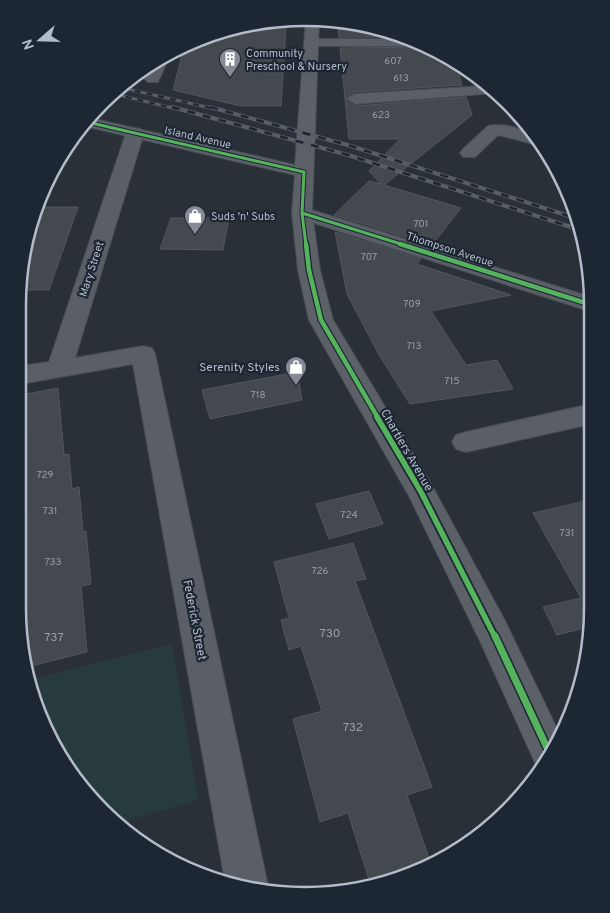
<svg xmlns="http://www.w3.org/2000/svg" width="610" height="913" viewBox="0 0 610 913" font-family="Overpass,sans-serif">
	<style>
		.green { fill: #273a3e }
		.building { fill: #444950; stroke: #52575f }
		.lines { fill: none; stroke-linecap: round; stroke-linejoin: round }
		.minor-casing { stroke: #484c53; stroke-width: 2 }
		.major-casing { stroke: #484c55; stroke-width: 2 }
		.minor { fill: #5a5e66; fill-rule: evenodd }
		.major { fill: #5c6168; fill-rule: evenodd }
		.rail-far1-casing { stroke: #595d64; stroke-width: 3 }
		.rail-casing { stroke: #595d64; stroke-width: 4 }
		.rail-far1 { stroke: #1d2633; stroke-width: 2; stroke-dasharray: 6; stroke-linecap: butt }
		.rail { stroke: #1d2633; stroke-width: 2.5; stroke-dasharray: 8; stroke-linecap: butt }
		.cycleway-far3-casing { stroke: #1d2633; stroke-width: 5 }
		.cycleway-far2-casing { stroke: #1d2633; stroke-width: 7 }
		.cycleway-far1-casing { stroke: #1d2633; stroke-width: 9 }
		.cycleway-casing { stroke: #1d2633; stroke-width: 10 }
		.cycleway-far3 { stroke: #56b35d; stroke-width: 3 }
		.cycleway-far2 { stroke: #56b35d; stroke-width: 4.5 }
		.cycleway-far1 { stroke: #56b35d; stroke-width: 5.5 }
		.cycleway { stroke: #56b35d; stroke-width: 7 }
		.labels { text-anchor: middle; stroke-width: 4.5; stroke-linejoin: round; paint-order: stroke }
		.number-label { font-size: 10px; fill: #989fab }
		.far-poi-label { font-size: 11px; fill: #b4bcc9; stroke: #1d2633; text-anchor: start }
		.far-street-label { font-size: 11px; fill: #b4bcc9; stroke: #1d2633 }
		.poi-label { font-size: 12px; fill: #b4bcc9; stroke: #1d2633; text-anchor: end }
		.street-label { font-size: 12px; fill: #b4bcc9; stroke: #1d2633 }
		.near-number-label { font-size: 12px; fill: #989fab }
		.rim { fill: none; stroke: #b4bcc9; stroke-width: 2.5 }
	</style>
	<rect width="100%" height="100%" fill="#2a3038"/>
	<path class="green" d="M172,644L198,800L118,824L66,768L33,700L29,680Z"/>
	<path class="building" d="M338,24L404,37H339Z
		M257,27H286L281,106H241L173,90L184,47L195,40Z
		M426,47L457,67L462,85L355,92L345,100L355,106L466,97L472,115L384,185L461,208L432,245L334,215L369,181L381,184L369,171L400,139H349L340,48Z
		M37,207H78L49,290H22L23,249Z
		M171,218H229L223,250L160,249Z
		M335,232L421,259L417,264L511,295L431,311L466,365L497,360L513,389L410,404L379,355L347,294Z
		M297,372L302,400L210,419L202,390Z
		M58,388L64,455L69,454L72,489L79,487L83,532L86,531L91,584L81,586L87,652L27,667L18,608L21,395Z
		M369,491L383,524L329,539L316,504Z
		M590,500L588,627L557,635L543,607L581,598L533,513Z
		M353,543L366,579L355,581L432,787L407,795L431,864L371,886L348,813L320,822L293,719L322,711L301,646L289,650L281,620L289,618L274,562Z"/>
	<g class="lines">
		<g class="minor-casing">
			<path id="minor" d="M305,18L319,20C312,27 292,26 284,22Z
				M311,39H412L425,46H306L304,43L306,40Z
				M163,61L166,64L158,82H148L145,79L148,71Z
				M484,86L496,93L355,104L347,99L355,94Z
				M494,125C513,125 527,129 537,145L498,135L475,157H463L460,153L463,149L488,126Z
				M135,128L141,129L144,133L75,358L143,346L152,348L155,354L268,886L266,890L225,881L133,364L21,384V366L49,362L126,133L129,129Z
				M302,207L591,297L592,312L295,217L292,213L295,209Z
				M591,404V424L466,452L456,449L452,442L456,435L466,432Z"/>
		</g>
		<g class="major-casing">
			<path id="major" d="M306,18L319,20L312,213L320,270L333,320L430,482L504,619L561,737L539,768L537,767L480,641L409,496L309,320L298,270L292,213L295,175L84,126L90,118L295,165Z"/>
		</g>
		<use href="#minor" class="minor"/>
		<use href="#major" class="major"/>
		<g class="rail-far1-casing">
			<path id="rail-far1" d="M123,88L215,109
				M114,94L177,109"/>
		</g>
		<g class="rail-casing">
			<path id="rail" d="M172,107L348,155L577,229
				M210,107L351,146L575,218"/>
		</g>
		<use href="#rail-far1" class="rail-far1"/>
		<use href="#rail" class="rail"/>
		<g class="cycleway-far3-casing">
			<path id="cycleway-far3" d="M87,122L304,172L302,213L306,245
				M302,213L404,245"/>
		</g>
		<g class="cycleway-far2-casing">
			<path id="cycleway-far2" d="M306,244L309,270L321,320L378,418
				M400,244L592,305"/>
		</g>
		<g class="cycleway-far1-casing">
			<path id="cycleway-far1" d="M377,417L420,490L495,637"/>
		</g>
		<g class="cycleway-casing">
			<path id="cycleway" d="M495,636L550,754"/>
		</g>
		<use href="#cycleway-far3" class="cycleway-far3"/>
		<use href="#cycleway-far2" class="cycleway-far2"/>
		<use href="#cycleway-far1" class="cycleway-far1"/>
		<use href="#cycleway" class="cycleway"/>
	</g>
	<defs>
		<g id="building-pin" transform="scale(1.125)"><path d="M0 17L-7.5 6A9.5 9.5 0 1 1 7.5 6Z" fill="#848b96" stroke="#1d2633"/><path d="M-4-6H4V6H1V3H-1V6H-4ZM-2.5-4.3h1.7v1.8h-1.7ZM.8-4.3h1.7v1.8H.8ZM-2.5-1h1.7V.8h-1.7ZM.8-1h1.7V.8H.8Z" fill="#fff"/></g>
		<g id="shop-pin" transform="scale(1.125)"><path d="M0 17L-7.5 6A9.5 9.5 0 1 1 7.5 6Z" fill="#848b96" stroke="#1d2633"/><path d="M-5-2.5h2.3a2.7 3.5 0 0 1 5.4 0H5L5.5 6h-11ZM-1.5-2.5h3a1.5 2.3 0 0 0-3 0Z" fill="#fff"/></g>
	</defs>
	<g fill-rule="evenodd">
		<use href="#building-pin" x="230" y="59"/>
		<use href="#shop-pin" x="195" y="216"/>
		<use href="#shop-pin" x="296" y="367"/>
	</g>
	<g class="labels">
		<g class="number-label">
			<text x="393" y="64">607</text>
			<text x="401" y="81">613</text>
			<text x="381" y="118">623</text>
			<text x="421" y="227">701</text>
			<text x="369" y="260">707</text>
			<text x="412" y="307">709</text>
			<text x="414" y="349">713</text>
			<text x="452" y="384">715</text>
			<text x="258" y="398">718</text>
			<text x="45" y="478">729</text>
			<text x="50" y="514">731</text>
			<text x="349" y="518">724</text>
			<text x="567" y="536">731</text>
			<text x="53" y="565">733</text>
			<text x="320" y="574">726</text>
		</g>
		<g class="far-poi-label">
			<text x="246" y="57">Community<tspan x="246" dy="13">Preschool &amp; Nursery</tspan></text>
			<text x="211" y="220">Suds 'n' Subs</text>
		</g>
		<g class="far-street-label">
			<text transform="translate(198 137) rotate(13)" y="4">Island Avenue</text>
			<text transform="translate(450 249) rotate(18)" y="4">Thompson Avenue</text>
			<text transform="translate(91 269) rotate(-72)" y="4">Mary Street</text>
		</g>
		<g class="poi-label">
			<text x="280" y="371">Serenity Styles</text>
		</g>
		<g class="street-label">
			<text transform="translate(407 450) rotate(60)" y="4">Chartiers Avenue</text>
			<text transform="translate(195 620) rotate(79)" y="4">Federick Street</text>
		</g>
		<g class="near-number-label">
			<text x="330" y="637">730</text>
			<text x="54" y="641">737</text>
			<text x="353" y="731">732</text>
		</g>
	</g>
	<path d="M0 0H610V913H0ZM305 26H305A279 279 0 0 1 584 305V608A279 279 0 0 1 305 887H305A279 279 0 0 1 26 608V305A279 279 0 0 1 305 26Z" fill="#1d2633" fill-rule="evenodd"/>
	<path class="rim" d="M305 26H305A279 279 0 0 1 584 305V608A279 279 0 0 1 305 887H305A279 279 0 0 1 26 608V305A279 279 0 0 1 305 26Z"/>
	<g transform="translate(40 40) rotate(250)" stroke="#1d2633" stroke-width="4" paint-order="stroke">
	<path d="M0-4L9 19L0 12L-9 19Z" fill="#b4bcc9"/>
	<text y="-8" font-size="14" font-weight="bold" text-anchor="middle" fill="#b4bcc9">N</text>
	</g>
</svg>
